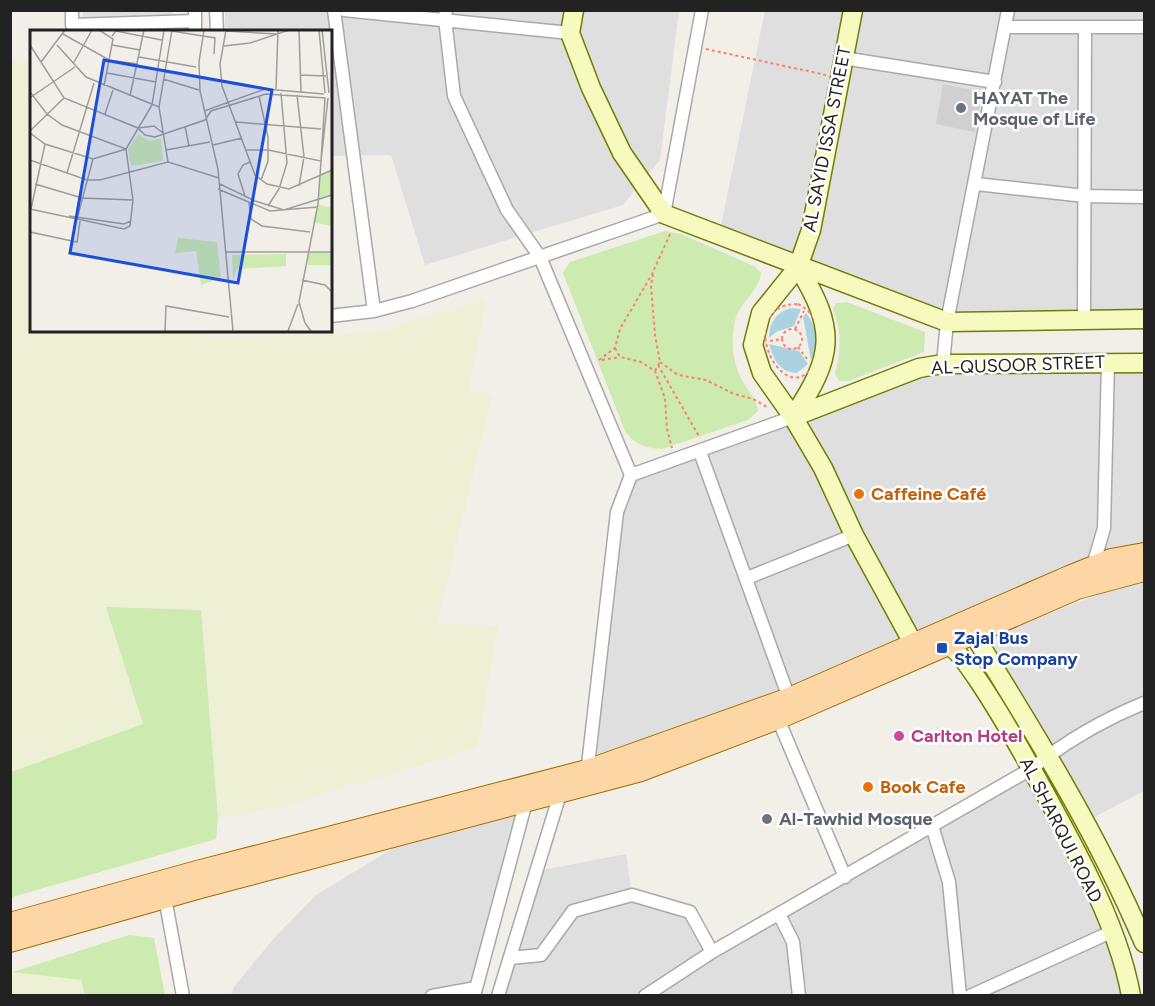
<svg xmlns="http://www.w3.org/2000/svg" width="1155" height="1006" viewBox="0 0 1155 1006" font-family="Figtree,sans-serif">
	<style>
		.residential { fill: #e0dfdf }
		.religious { fill: #d0d0d0 }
		.farmland { fill: #eef0d5 }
		.grass { fill: #cdebb0 }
		.water { fill: #aad3df }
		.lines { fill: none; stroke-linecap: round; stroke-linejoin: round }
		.street-casing { stroke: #a9a9a9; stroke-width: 15 }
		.secondary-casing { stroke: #707d05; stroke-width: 21 }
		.primary-casing { stroke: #a06b00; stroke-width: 22 }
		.path { stroke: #fa8072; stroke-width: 2; stroke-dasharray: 3 3; stroke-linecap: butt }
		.street { stroke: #fff; stroke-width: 12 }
		.secondary { stroke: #f7fabf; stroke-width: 18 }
		.primary { stroke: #fcd6a4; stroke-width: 20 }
		.worship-dot { fill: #6b7280; stroke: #fff; stroke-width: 2 }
		.food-dot { fill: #e8710a; stroke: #fff; stroke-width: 2 }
		.transit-dot { fill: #1a4fb4; stroke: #fff; stroke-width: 2 }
		.hotel-dot { fill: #d1479c; stroke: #fff; stroke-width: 2 }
		.labels { text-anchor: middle; stroke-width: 5; stroke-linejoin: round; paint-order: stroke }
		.worship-label { font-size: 18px; font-weight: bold; fill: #5b616d; stroke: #fff; text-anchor: start }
		.street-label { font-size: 18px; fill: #222; stroke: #fff }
		.food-label { font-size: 18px; font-weight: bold; fill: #c56008; stroke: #fff; text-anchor: start }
		.transit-label { font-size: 18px; font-weight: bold; fill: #164399; stroke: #fff; text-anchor: start }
		.hotel-label { font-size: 18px; font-weight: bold; fill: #b23c85; stroke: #fff; text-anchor: start }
		.inset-road { fill: none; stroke: #9f9d99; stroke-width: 1.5 }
		.view { fill: #1d4ed8; fill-opacity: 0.15; stroke: #1d4ed8; stroke-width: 3 }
		.inset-edge { fill: none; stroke: #222; stroke-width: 3 }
	</style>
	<rect width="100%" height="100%" fill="#f2efe9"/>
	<path class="residential" d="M83,11H173L172,28H83Z
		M225,11H679L660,160L623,205L425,265L391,155L330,156V32L225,31Z
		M765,11H1144V317L947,322L719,235Z
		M1144,357V553L587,770L617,512L631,475L919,368Z
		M1144,577V791L1085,822L983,639Z
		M1031,769L1088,875L1131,996H498L537,871L626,854L632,895L691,914L712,952Z
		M528,803L474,995L231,996L233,988L275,937L316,895L423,830Z"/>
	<path class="religious" d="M943,84L982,92L975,132L936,124Z"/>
	<path class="farmland" d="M10,61L31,62L32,330H175L221,338L377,332L486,299L469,390L492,397L437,623L498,627L478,748L273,809L218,818L201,611L107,607L143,725L11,772Z
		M13,972L82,980L85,995L11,996V973Z"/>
	<path class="grass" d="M665,231L681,234L754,266L761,273C759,292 739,302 735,321C730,344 733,367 746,387C753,397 756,399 758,411L748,420L662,449C646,448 635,445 625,431L563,273L570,262Z
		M847,302L925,332L924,352L849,381H839L835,374C841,352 842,331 833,309L836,303Z
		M106,607L201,610L218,818L216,839L12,897L11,772L143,724Z
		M129,935L154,938L165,995H85L81,980L13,972Z"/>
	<path class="water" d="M793,308L801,309L794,326L776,332L769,338C769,323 777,310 793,308Z
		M806,313C817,326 819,344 811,360L803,317Z
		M769,344L799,351L808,364L797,373C778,372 774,359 769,344Z"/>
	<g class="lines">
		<g class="street-casing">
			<path id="street" d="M72,10V25L195,21
				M195,10V32
				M216,10L217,32
				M334,10L374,311
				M344,10L570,33
				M446,10L445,19L454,96L507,210L540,257L631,475
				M1005,27H1144
				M843,58L995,82
				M976,184L1085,196L1144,197
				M330,316L374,311L412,301L664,214L702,10
				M1084,319L1085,27
				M943,364L947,322L1008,10
				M700,452L789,698
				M1092,569L1104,528L1108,362
				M747,578L854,535
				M778,719L845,877
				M587,774L617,512L631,475L793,417
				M932,826L949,882L960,996
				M165,898L183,996
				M779,914L793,942L799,996
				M510,958L541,955L573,911L632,895L690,912L712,952
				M432,996L476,988
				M474,996L527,798
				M498,996L560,794L559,787
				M645,996L712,952L1031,769C1065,742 1105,719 1144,703
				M970,996L1111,932"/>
		</g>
		<g class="secondary-casing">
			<path id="secondary" d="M574,10L570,33L591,88L622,153L664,214L947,322L1144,319
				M798,267L811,230L853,10
				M793,417C834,356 837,330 798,267L761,313L753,345L762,373L793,417L823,468L854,535L913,643C924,647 941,643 949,646C974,656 1072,842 1088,875C1106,912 1124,955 1131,996
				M793,417L919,368L943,364L1144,363
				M960,630L974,635C1036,735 1098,835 1144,943"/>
		</g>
		<g class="primary-casing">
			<path id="primary" d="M10,923L197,871L587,770L789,698L1069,576L1111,559L1144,553
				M10,942L201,888L641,771L778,719L1077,589L1144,571"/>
		</g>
		<path class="path" d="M706,49L826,75
			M653,274L651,286L655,335L660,362L655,371
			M798,304C820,315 825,340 816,360C787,421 728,304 798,304Z
			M782 339a10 10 0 1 1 20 0a10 10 0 1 1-20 0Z
			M795,329L804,311
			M770,341L782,339
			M798,347L807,359
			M615,348L620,357L641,362L655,371L665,398L667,429L672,448
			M599,360L615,348L620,329L652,274L671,232
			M602,360L620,357
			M660,362L678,375L706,380L734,394L753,399L767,407
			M658,365L700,438"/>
		<use href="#street" class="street"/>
		<use href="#secondary" class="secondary"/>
		<use href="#primary" class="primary"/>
	</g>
	<g class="worship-dot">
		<circle cx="961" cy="108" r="6"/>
		<circle cx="767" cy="819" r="6"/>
	</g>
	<g class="food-dot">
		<circle cx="859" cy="494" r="6"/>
		<circle cx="868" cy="787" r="6"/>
	</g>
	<rect class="transit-dot" x="936" y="642" width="12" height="12" rx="3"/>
	<circle class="hotel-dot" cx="899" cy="736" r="6"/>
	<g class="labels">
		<g class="worship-label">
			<text x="973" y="104">HAYAT The<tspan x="973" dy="21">Mosque of Life</tspan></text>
			<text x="779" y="825">Al-Tawhid Mosque</text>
		</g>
		<g class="street-label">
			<text transform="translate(827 139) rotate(-79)" y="6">AL SAYID ISSA STREET</text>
			<text transform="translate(1018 365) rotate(-2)" y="6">AL-QUSOOR STREET</text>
			<text transform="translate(1061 830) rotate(63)" y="6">AL SHARQUI ROAD</text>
		</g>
		<g class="food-label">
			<text x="871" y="500">Caffeine Café</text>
			<text x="880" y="793">Book Cafe</text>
		</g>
		<g class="transit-label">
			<text x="954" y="644">Zajal Bus<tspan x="954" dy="21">Stop Company</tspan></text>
		</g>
		<g class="hotel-label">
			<text x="911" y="742">Carlton Hotel</text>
		</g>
	</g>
	<g transform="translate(30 30)">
		<rect width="302" height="302" fill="#f2efe9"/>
		<path d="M108,104L119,111L131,109L133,131L101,136L98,119ZM301,140V165L289,171L290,146ZM288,174L301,178V196L283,192ZM148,208L187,212L191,248L171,255L166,221L145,223ZM278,223H301V235H278ZM256,224V236L207,239L203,250L202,225Z" fill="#cdebb0"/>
		<path class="inset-road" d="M69,0L83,9L74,56M142,0L129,77L138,132L189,148M174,0L169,32L170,61L188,139L203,301M196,0L190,34L192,56L225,145L237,154L259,159L302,140M269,0L271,62M289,0L295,63M292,0L299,63M142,1L185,8L184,24M196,1L246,4M33,4L79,30L108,34M82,6L86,1L132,10M0,15L34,68L108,98M27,15L56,47L129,77M82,15L110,20M194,16L220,13L259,0M109,27L166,37M11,32L35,0M43,34L62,0M77,43L126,52M271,45L296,46M133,49L169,60M246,59L248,0M0,62L17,84L32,95L96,119L103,170L100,196L94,199L0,179M267,65L274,127L269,156M100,66L114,0M229,66L238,107V131L231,150M1,67L45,37M174,81L235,59L294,64M75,84L83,60M206,92L291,99M155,96L159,116M0,101L34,68M0,103L15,114L63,129L96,119L122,75L134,0M133,103L124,96L108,98L115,105L125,107L175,90L181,81L236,64L295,68L291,131L298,68M183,115L212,108M136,120L180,112M216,120H238L291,131L288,174L269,272L275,293L281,301M0,130L57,150H70L138,132M37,143L64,53M5,154L52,168L103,170M190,154L225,171L254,180L302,165M188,159L240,181L288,177M215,166L208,144L213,135L220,132M219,173L221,189L232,196L280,202M238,176L249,159L257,133L251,63M1,179L15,114M39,186L94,194L101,191M47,189L63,129M0,202L47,212L50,191M195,222H302M272,250L295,255L302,262M135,301L136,276L199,287M258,301L268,274"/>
		<path class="view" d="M74,30L242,60L208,253L40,223Z"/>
		<rect width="302" height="302" class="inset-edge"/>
	</g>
	<rect width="1155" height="1006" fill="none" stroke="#222222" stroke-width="24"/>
</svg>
